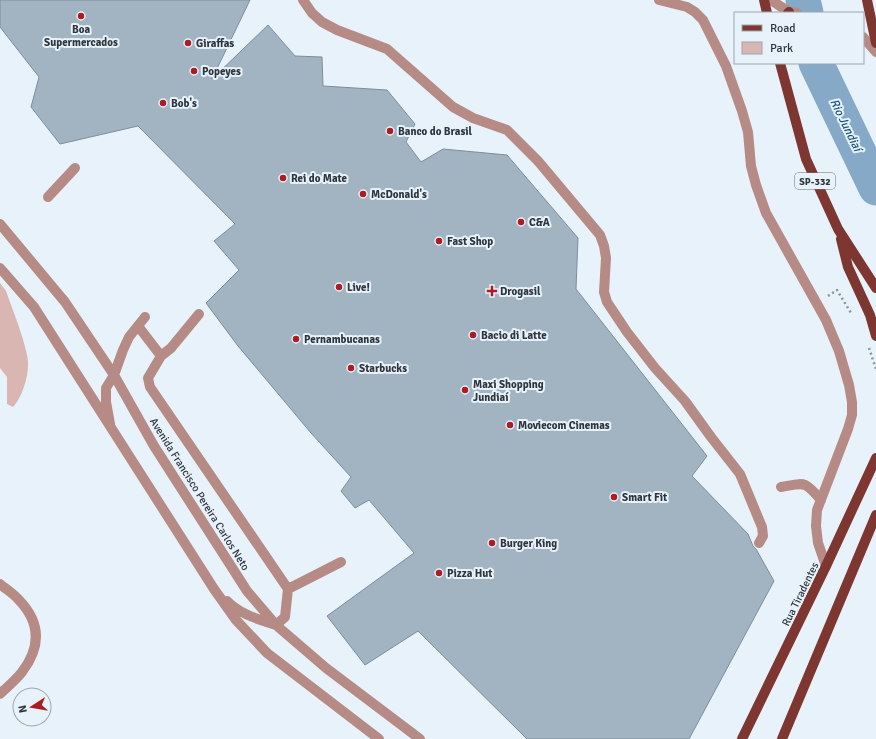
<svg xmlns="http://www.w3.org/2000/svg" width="876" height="739" viewBox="0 0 876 739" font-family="Signika,sans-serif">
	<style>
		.green { fill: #d9b6b2 }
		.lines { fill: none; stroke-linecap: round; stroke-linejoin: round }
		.river { stroke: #86a9c7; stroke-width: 35 }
		.building { fill: #a2b3c2; stroke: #7d8d9c }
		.path { stroke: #8c959d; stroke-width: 2.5; stroke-dasharray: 2 3; stroke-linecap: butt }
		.minor { stroke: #b68b86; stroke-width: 10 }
		.major { stroke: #7e3631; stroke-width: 10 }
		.poi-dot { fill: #ae1c21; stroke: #e7f2fb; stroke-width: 1.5 }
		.labels { text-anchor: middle; stroke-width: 4; stroke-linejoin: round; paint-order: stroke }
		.shield { fill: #e7f2fb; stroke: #666e75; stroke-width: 1 }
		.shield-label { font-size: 10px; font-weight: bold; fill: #2f353c }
		.poi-label { font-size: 11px; font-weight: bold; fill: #2f353c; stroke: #e7f2fb; text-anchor: start }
		.street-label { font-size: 11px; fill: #2f353c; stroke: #e7f2fb }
		.water-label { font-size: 12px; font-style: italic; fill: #1c527b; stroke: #e7f2fb }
	</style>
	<rect width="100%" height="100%" fill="#e7f2fb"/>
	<path class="green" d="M0,283L6,291C13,311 23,335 27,355C31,370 23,397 13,407L7,404V377L0,368Z"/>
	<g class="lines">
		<path class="river" d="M803,0L806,13
			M816,63L876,188"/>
	</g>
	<path class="building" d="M0,0H250L212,79L268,25L295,56L322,57L323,86L387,90L415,124L406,142L421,162L443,149L507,155L578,238L576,289L707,456L692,476L748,534L753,546L756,549L774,581L689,739H527L418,631L365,665L327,616L414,553L369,500L355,508L341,491L351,477L311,433L238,346L206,303L239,270L214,241L235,224L138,126L60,144L31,107L39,77L0,27Z"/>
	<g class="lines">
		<path class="path" d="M828,296L837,290L851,313
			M869,348L876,369"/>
		<path class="minor" d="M303,0L312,13L322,22L337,30L387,49L453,107L473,118L507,130L538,161L600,235L604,246L606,258L604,292L607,302L627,332L655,368L685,401L711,437L740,474L762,527L763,536L759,543
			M659,0L687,7L695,12L703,20L726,66L742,111L748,132L751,166L756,185L766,213L826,320L839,351L849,385L852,402V415L848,429L817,510L816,526L818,543L826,566
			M771,0L789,12L797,13
			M863,37L876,52
			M48,197L75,168
			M0,224L65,302L114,375L154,446L247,591L276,625L326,668L420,739
			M0,268L34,307L214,589L236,620L267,653L379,739
			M199,314L171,348L161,356L148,378L150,387L288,589L285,617L276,625C258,619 241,615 227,601
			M138,326L161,356
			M110,424L106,402V388L114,375L123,350L129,337L145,317
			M781,487C805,483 804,480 821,500
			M0,584C6,589 14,594 19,600C41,623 41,647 22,672C16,680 7,687 0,694
			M288,589L341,562"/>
		<path class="major" d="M764,0L767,13
			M867,0L876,43
			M788,13L789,12
			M780,63L806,159L838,229L876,288
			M841,239L848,267L870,315L876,336
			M742,739L826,566L876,458
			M782,739L876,515"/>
	</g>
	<g class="poi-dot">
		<circle cx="81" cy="16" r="4"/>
		<circle cx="188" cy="43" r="4"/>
		<circle cx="194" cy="71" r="4"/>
		<circle cx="163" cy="103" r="4"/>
		<circle cx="390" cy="131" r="4"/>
		<circle cx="283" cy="178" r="4"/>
		<circle cx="363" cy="194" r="4"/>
		<circle cx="521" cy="222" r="4"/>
		<circle cx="439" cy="241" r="4"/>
		<circle cx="339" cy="287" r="4"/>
		<path d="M490 285h4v4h4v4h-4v4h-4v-4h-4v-4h4z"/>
		<circle cx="473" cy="335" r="4"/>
		<circle cx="296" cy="339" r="4"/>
		<circle cx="351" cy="368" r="4"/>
		<circle cx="465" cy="390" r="4"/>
		<circle cx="510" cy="425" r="4"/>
		<circle cx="614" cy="497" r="4"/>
		<circle cx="492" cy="543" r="4"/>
		<circle cx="439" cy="573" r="4"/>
	</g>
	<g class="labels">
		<rect class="shield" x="795" y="173" width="40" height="16" rx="3"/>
		<g class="shield-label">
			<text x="815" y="185">SP-332</text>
		</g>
		<g class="poi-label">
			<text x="81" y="33" text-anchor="middle">Boa<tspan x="81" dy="13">Supermercados</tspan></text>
			<text x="196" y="47">Giraffas</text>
			<text x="202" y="75">Popeyes</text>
			<text x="171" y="107">Bob's</text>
			<text x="398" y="135">Banco do Brasil</text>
			<text x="291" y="182">Rei do Mate</text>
			<text x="371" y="198">McDonald's</text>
			<text x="529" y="226">C&amp;A</text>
			<text x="447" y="245">Fast Shop</text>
			<text x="347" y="291">Live!</text>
			<text x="500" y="295">Drogasil</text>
			<text x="481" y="339">Bacio di Latte</text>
			<text x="304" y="343">Pernambucanas</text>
			<text x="359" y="372">Starbucks</text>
			<text x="473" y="388">Maxi Shopping<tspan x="473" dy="13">Jundiaí</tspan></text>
			<text x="518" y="429">Moviecom Cinemas</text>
			<text x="622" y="501">Smart Fit</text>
			<text x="500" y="547">Burger King</text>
			<text x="447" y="577">Pizza Hut</text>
		</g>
		<g class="street-label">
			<text transform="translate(200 494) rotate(58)" y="4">Avenida Francisco Pereira Carlos Neto</text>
			<text transform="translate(800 594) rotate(-64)" y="4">Rua Tiradentes</text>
		</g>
		<g class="water-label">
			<text transform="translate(846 125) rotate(64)" y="4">Rio Jundiaí</text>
		</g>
	</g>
	<rect x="734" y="12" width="130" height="52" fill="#e7f2fb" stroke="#9da6af"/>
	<rect x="742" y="25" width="20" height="6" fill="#7e3631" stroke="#9da6af"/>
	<text x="770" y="32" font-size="12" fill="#2f353c">Road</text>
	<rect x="742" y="42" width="20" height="12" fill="#d9b6b2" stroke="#9da6af"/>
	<text x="770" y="52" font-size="12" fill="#2f353c">Park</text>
	<g transform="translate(32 707) rotate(258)"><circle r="19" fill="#e7f2fb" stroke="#9da6af"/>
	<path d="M0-3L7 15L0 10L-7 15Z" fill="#ae1c21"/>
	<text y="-6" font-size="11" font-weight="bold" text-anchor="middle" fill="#2f353c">N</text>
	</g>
</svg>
